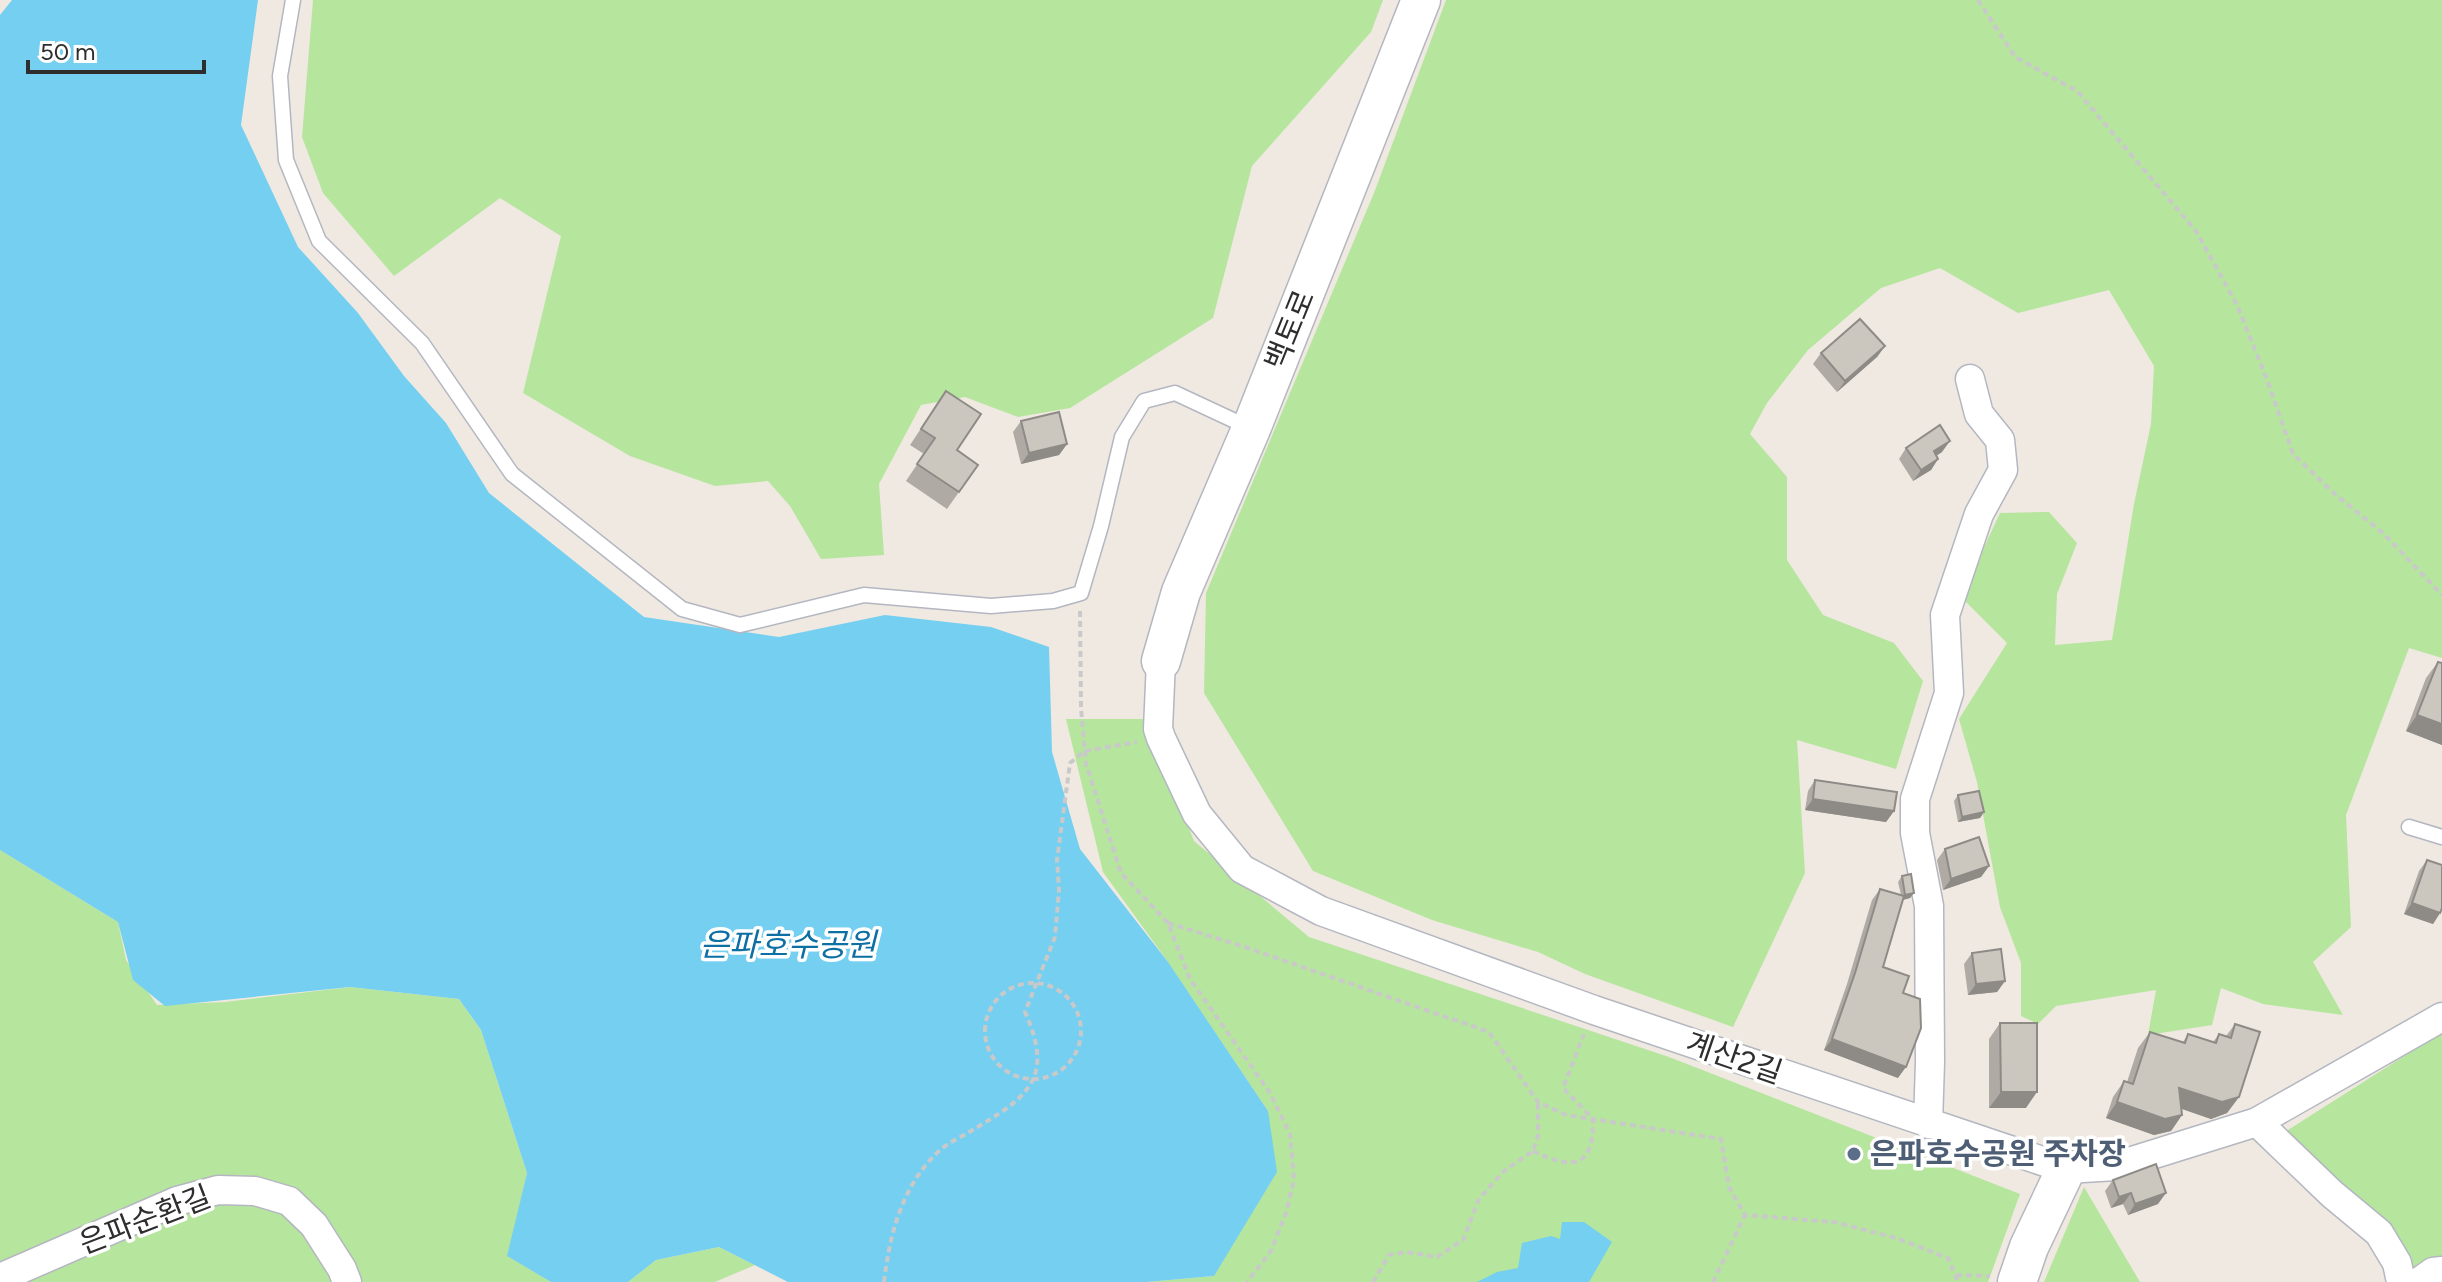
<svg xmlns="http://www.w3.org/2000/svg" width="2442" height="1282" viewBox="0 0 2442 1282" font-family="Figtree,'Noto Sans KR',sans-serif">
	<style>
		.green { fill: #b6e59e }
		.water { fill: #75cff0 }
		.lines { fill: none; stroke-linecap: round; stroke-linejoin: round }
		.lane-casing { stroke: #b4b7c1; stroke-width: 17 }
		.street-casing { stroke: #b4b7c1; stroke-width: 31 }
		.secondary-casing { stroke: #b4b7c1; stroke-width: 41 }
		.path { stroke: #c9c9c9; stroke-width: 4; stroke-dasharray: 6 4; stroke-linecap: butt }
		.lane { stroke: #fff; stroke-width: 14 }
		.street { stroke: #fff; stroke-width: 28 }
		.secondary { stroke: #fff; stroke-width: 38 }
		.wall { fill: #afaba4 }
		.shaded-wall { fill: #8e8b86 }
		.building { fill: #cbc7bf; stroke: #8e8b86; stroke-width: 2 }
		.service-dot { fill: #5c6f8a; stroke: #fff; stroke-width: 3 }
		.labels { text-anchor: middle; stroke-width: 7; stroke-linejoin: round; paint-order: stroke }
		.street-label { font-size: 30px; fill: #2e2e2e; stroke: #fff }
		.service-label { font-size: 30px; font-weight: bold; fill: #4e5e75; stroke: #fff; text-anchor: start }
		.water-label { font-size: 32px; font-style: italic; fill: #0d6fa3; stroke: #fff }
	</style>
	<rect width="100%" height="100%" fill="#efe9e1"/>
	<path class="green" d="M313,0H1383L1371,32L1252,166L1213,318L1070,408L1018,417L965,397L921,405L879,484L884,555L821,559L790,506L768,481L715,486L630,456L523,393L561,236L500,198L394,276L323,193L302,137Z
		M1446,0H2442V658L2409,648L2346,815L2351,927L2313,962L2343,1015L2263,1004L2221,988L2212,1025L2148,1035L2156,990L2056,1006L2038,1024L2021,1016V963L2000,907L1977,782L1959,719L2007,643L1961,597L2000,513L2049,512L2077,543L2057,594L2055,645L2112,640L2134,504L2151,424L2154,366L2109,290L2018,313L1940,268L1881,288L1808,350L1767,403L1750,434L1787,477V560L1823,615L1894,643L1923,681L1896,769L1797,740L1805,873L1733,1027L1585,974L1538,952L1432,920L1313,871L1204,693L1206,593L1374,193Z
		M1066,719H1146L1194,841L1309,937L1669,1057L2020,1194L1988,1282H1147L1214,1276L1268,1111L1163,955L1103,872Z
		M0,850L118,922L126,960L157,1005L225,1002L350,987L459,999L481,1030L527,1173L508,1256L551,1282H0Z
		M2442,1032V1282H2413L2408,1252L2359,1201L2285,1132Z
		M2084,1187L2140,1282H2044Z
		M719,1247L755,1265L715,1282H628L656,1260Z"/>
	<path class="water" d="M12,0H258L241,125L298,247L358,313L404,376L446,423L489,493L644,617L779,637L885,615L991,627L1049,647L1052,752L1080,849L1168,962L1268,1111L1277,1172L1214,1276L1147,1282H788L719,1247L656,1260L628,1282H551L507,1256L527,1173L481,1030L459,999L350,987L165,1006L133,980L118,922L0,850V15Z
		M1562,1222H1584L1612,1242L1589,1282H1477L1497,1272L1518,1268L1522,1243L1551,1236L1560,1239Z"/>
	<g class="lines">
		<g class="lane-casing">
			<path id="lane" d="M293,0L280,76L286,160L319,241L422,343L512,474L682,609L740,625L864,595L991,606L1053,601L1081,593L1101,526L1122,437L1144,401L1175,393L1250,428
				M2409,827L2442,837"/>
		</g>
		<g class="street-casing">
			<path id="street" d="M1161,661L1158,729L1161,738L1197,814L1242,869L1321,911L1594,1010L2066,1169L2116,1166L2257,1122L2442,1017
				M2257,1122L2332,1194L2379,1233L2397,1263L2401,1282
				M1928,1124L1930,1062L1929,906L1915,833V799L1949,693L1945,615L1979,514L2003,470L2000,440L1979,414L1970,379
				M0,1278L177,1201L218,1190L255,1191L289,1201L314,1225L342,1269L347,1282
				M2419,1282L2433,1272L2442,1271"/>
		</g>
		<g class="secondary-casing">
			<path id="secondary" d="M1161,661L1181,592L1251,429L1421,0
				M2017,1282L2029,1247L2066,1169"/>
		</g>
		<path class="path" d="M1978,0L2015,57L2077,91L2196,231L2237,305L2266,377L2293,454L2337,496L2383,533L2442,595
			M1080,611L1081,708L1086,764L1121,873L1168,923L1190,979L1270,1093L1290,1134L1294,1180L1286,1213L1271,1251L1247,1282
			M1168,923L1245,947L1489,1032L1538,1102L1566,1115L1721,1139L1729,1187L1745,1215L1834,1222L1896,1238L1948,1258L1958,1282
			M985 1031a48 48 0 1 1 96 0a48 48 0 1 1-96 0Z
			M1533,1151C1572,1170 1594,1169 1593,1119L1563,1088L1584,1034
			M1956,1275L1990,1276
			M884,1282C890,1233 902,1185 940,1150C949,1142 961,1137 971,1131C1028,1097 1055,1079 1025,1012L1055,937L1059,890L1057,860L1070,763L1085,751L1137,742
			M1373,1282L1389,1255L1406,1252L1437,1257L1463,1240L1479,1199L1504,1171L1533,1151L1538,1136V1102
			M1713,1282L1745,1215"/>
		<use href="#lane" class="lane"/>
		<use href="#street" class="street"/>
		<use href="#secondary" class="secondary"/>
	</g>
	<path class="wall" d="M1885,346L1877,357L1837,392L1813,364L1821,353Z
		M946,391L957,450L978,465L947,509L906,481L924,454L910,445Z
		M1021,421L1067,444L1059,455L1021,464L1013,432Z
		M1906,448L1942,452L1936,456L1938,459L1931,470L1913,481L1899,459Z
		M2438,662L2442,663V745L2406,731L2426,678Z
		M1815,780L1894,811L1886,822L1805,810L1808,791Z
		M1958,795L1984,812L1980,818L1958,822L1954,801Z
		M1945,849L1989,866L1981,877L1943,890L1937,860Z
		M2427,860L2440,913L2433,924L2404,914L2419,871Z
		M1902,876L1914,893L1910,898L1903,900L1883,967L1903,993L1898,1078L1824,1050L1847,984L1872,900L1880,889L1901,895L1898,882Z
		M1972,953L2005,981L1997,992L1968,995L1964,964Z
		M2000,1023L2026,1108H1989V1039Z
		M2235,1024L2239,1097L2227,1113L2211,1119L2182,1109V1115L2171,1131L2154,1135L2106,1118L2113,1097L2124,1081L2127,1082L2138,1048L2150,1032L2183,1042L2188,1034L2213,1042L2219,1034L2226,1036Z
		M2113,1180L2158,1204L2128,1215L2123,1204L2111,1208L2105,1191Z"/>
	<path class="shaded-wall" d="M1885,346L1877,357L1837,392L1845,381Z
		M1950,441L1942,452L1926,462L1934,451Z
		M1067,444L1059,455L1021,464L1029,453Z
		M1938,459L1931,470L1913,481L1921,470Z
		M2417,715L2442,724V745L2406,731Z
		M1813,799L1894,811L1886,822L1805,810Z
		M1984,812L1980,818L1958,822L1962,817Z
		M1989,866L1981,877L1943,890L1951,879Z
		M1914,893L1910,898L1902,900L1905,895Z
		M2412,903L2440,913L2433,924L2404,914Z
		M2005,981L1997,992L1968,995L1976,984Z
		M1832,1039L1906,1067L1898,1078L1824,1050Z
		M2179,1088L2239,1097L2227,1113L2211,1119L2168,1104Z
		M2001,1092H2037L2026,1108H1989Z
		M2117,1102L2182,1115L2171,1131L2154,1135L2106,1118Z
		M2131,1193L2123,1204L2111,1208L2119,1197Z
		M2166,1193L2158,1204L2128,1215L2135,1204Z"/>
	<path class="building" d="M1860,319L1885,346L1845,381L1821,353Z
		M946,391L981,414L957,450L978,465L959,492L917,464L935,438L921,429Z
		M1059,412L1067,444L1029,453L1021,421Z
		M1940,425L1950,441L1934,451L1938,459L1921,470L1906,448Z
		M2438,662L2442,663V724L2417,715Z
		M1815,780L1897,792L1894,811L1813,799Z
		M1979,791L1984,812L1962,817L1958,795Z
		M1979,837L1989,866L1951,879L1945,849Z
		M2427,860L2442,865V908L2440,913L2412,903Z
		M1911,874L1914,893L1905,895L1902,876Z
		M1880,889L1904,896L1883,967L1909,976L1903,993L1920,999L1921,1028L1906,1067L1832,1039L1855,973Z
		M2001,949L2005,981L1976,984L1972,953Z
		M2000,1023H2037V1092H2001Z
		M2235,1024L2260,1032L2239,1097L2222,1102L2179,1088L2182,1115L2165,1119L2117,1102L2124,1081L2133,1084L2150,1032L2185,1043L2188,1034L2216,1043L2219,1034L2231,1038Z
		M2156,1164L2166,1193L2135,1204L2131,1193L2119,1197L2113,1180Z"/>
	<circle class="service-dot" cx="1854" cy="1154" r="8"/>
	<g class="labels">
		<g class="street-label">
			<text transform="translate(1290 330) rotate(-68)" y="10">백토로</text>
			<text transform="translate(1734 1058) rotate(19)" y="10">계산2길</text>
			<text transform="translate(145 1220) rotate(-21)" y="10">은파순환길</text>
		</g>
		<g class="service-label">
			<text x="1870" y="1164">은파호수공원 주차장</text>
		</g>
		<g class="water-label">
			<text x="788" y="956">은파호수공원</text>
		</g>
	</g>
	<path d="M28 60v12h176v-12" fill="none" stroke="#2e2e2e" stroke-width="4"/>
	<text x="40" y="60" font-size="24" fill="#2e2e2e" stroke="#ffffff" stroke-width="6" paint-order="stroke">50 m</text>
</svg>
